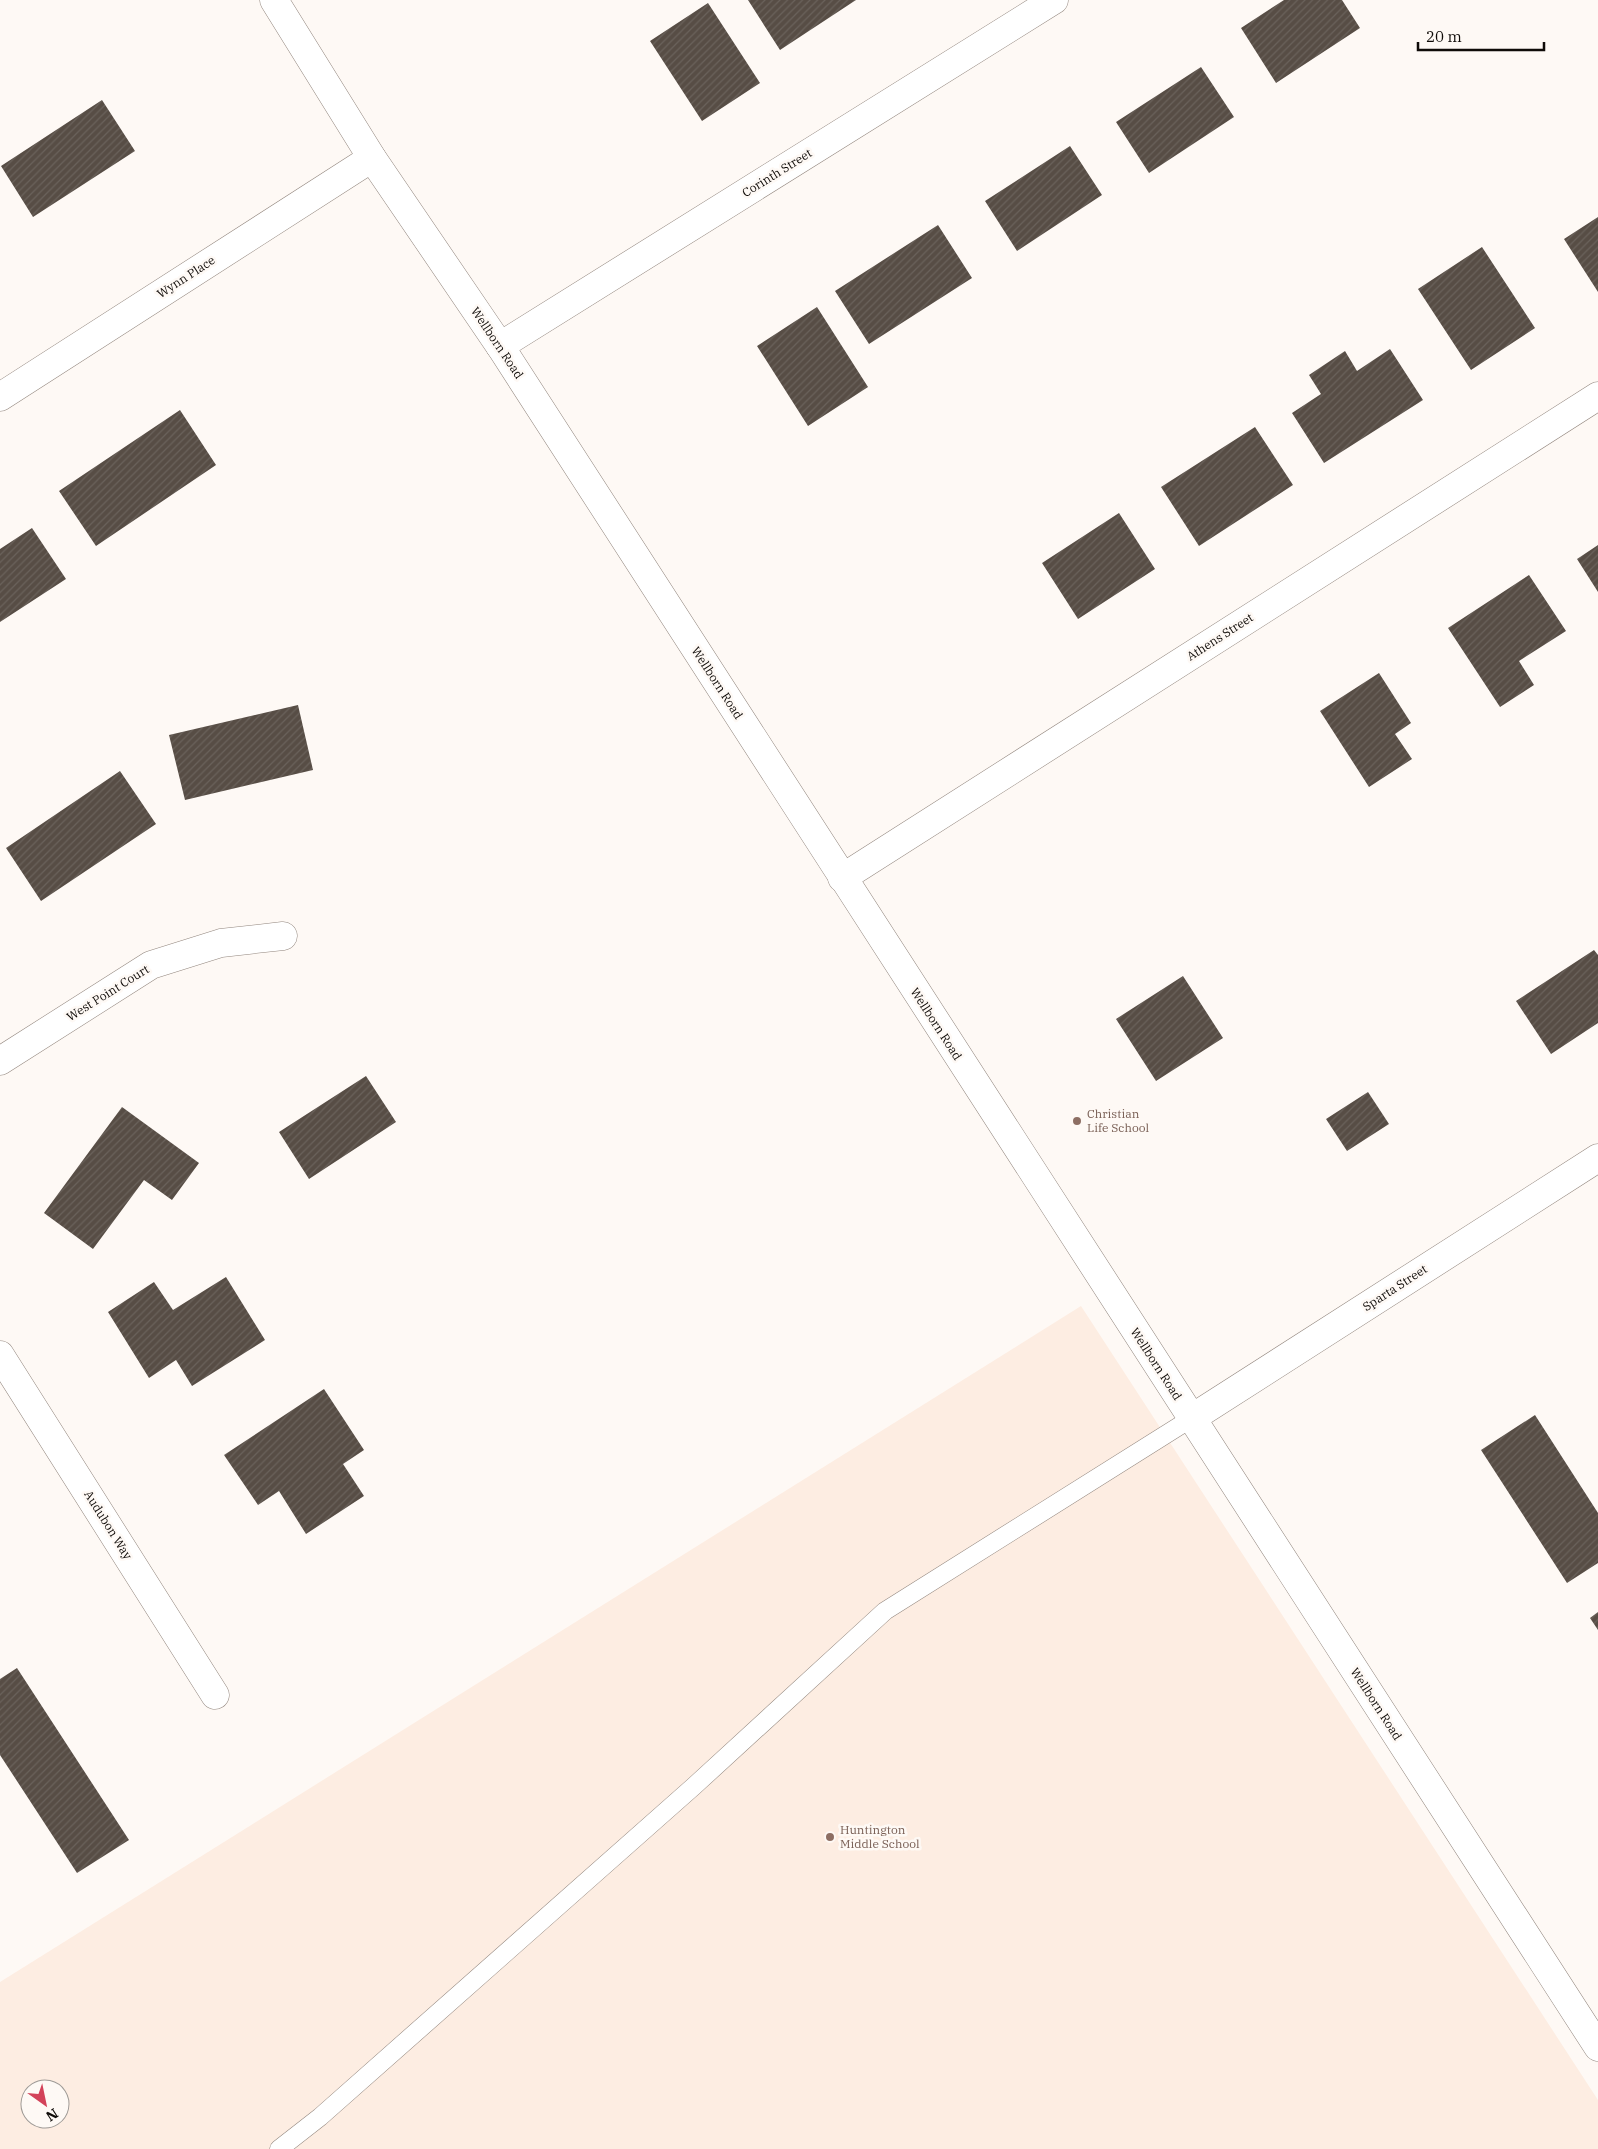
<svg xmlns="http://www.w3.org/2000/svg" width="1598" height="2149" viewBox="0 0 1598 2149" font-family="'IBM Plex Serif',serif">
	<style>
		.built { fill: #fdede2; fill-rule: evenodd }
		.building { fill: url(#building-hatch) }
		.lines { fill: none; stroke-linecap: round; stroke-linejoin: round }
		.lane-casing { stroke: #92867e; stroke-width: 19 }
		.street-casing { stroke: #92867e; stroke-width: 29 }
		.secondary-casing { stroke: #92867e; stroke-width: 29 }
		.lane { stroke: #fff; stroke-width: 18 }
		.street { stroke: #fff; stroke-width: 28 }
		.secondary { stroke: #fff; stroke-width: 28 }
		.education-dot { fill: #8d6e63; stroke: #fef9f5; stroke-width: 2 }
		.labels { text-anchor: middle; stroke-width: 5; stroke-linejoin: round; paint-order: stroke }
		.street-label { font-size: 12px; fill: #0f0b08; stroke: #fef9f5 }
		.education-label { font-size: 12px; fill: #785e54; stroke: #fef9f5; text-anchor: start }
	</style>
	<defs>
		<pattern id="building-hatch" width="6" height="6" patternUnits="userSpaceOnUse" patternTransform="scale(1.25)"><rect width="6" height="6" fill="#574d45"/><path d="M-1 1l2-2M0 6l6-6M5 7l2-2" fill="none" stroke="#6a625b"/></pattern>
	</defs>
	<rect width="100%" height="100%" fill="#fef9f5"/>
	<path class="built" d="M1081,1306L1598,2100V2149H0V1982ZM30,2089H60V2119H30Z"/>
	<path class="building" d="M748,0H856L780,50Z
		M1284,0H1342L1360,28L1276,83L1241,28Z
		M708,3L760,83L702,121L650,41Z
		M1201,67L1234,117L1149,173L1116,122Z
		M102,100L135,151L33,217L1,166Z
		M1070,146L1102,195L1017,251L985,201Z
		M1598,217V292L1564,239Z
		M938,225L972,278L869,344L835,291Z
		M1482,247L1535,328L1471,370L1418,289Z
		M817,307L868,387L808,426L757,346Z
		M1390,349L1423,400L1324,463L1292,413L1321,394L1309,375L1345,351L1357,371Z
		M180,410L216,465L96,546L59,491Z
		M1255,427L1293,485L1199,546L1161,487Z
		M1119,513L1155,569L1078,619L1042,563Z
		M32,528L66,579L0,622V549Z
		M1598,545V592L1577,559Z
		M1529,575L1566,631L1519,661L1534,685L1500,707L1448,628Z
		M1379,673L1411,723L1395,734L1412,759L1369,787L1320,711Z
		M298,705L313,770L185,800L169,735Z
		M120,771L156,824L41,901L6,848Z
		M1594,950L1598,955V1023L1551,1054L1516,1001Z
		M1183,976L1223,1038L1156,1081L1116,1019Z
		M366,1076L396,1122L309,1179L279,1132Z
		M1368,1092L1389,1124L1347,1151L1326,1119Z
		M122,1107L199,1163L172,1200L144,1180L93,1249L44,1213Z
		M226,1277L265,1340L192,1386L176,1360L149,1378L108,1312L154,1282L173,1310Z
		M324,1389L364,1450L343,1464L364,1496L306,1534L279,1491L258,1505L224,1455Z
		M1535,1415L1598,1513V1563L1567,1583L1481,1450Z
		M1598,1612V1630L1590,1618Z
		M17,1668L129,1840L77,1873L0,1755V1679Z"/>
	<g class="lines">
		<g class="lane-casing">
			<path id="lane" d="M279,2149L320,2117L693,1787L885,1611L1192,1418"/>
		</g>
		<g class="street-casing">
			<path id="street" d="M500,346L1054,0
				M0,397L372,158
				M842,878L1598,396
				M0,1061L151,965L221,943L283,936
				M0,1355L215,1695
				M1192,1418L1598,1158"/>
		</g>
		<g class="secondary-casing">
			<path id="secondary" d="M274,0L372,158L500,346L1598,2047"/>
		</g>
		<use href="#lane" class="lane"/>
		<use href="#street" class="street"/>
		<use href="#secondary" class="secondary"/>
	</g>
	<g class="education-dot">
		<circle cx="1077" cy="1121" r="5"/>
		<circle cx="830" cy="1837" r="5"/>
	</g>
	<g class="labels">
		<g class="street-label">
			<text transform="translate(777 173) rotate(-32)" y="4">Corinth Street</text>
			<text transform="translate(186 277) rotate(-33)" y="4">Wynn Place</text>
			<text transform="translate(497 343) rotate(56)" y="4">Wellborn Road</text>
			<text transform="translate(1220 637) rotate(-33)" y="4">Athens Street</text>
			<text transform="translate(717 683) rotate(57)" y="4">Wellborn Road</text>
			<text transform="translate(108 993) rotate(-32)" y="4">West Point Court</text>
			<text transform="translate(936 1024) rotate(57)" y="4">Wellborn Road</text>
			<text transform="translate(1395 1288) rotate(-33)" y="4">Sparta Street</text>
			<text transform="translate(1156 1364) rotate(57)" y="4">Wellborn Road</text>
			<text transform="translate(108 1525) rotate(58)" y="4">Audubon Way</text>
			<text transform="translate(1376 1704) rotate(57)" y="4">Wellborn Road</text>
		</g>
		<g class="education-label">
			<text x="1087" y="1118">Christian<tspan x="1087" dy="14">Life School</tspan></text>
			<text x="840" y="1834">Huntington<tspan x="840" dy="14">Middle School</tspan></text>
		</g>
	</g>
	<g transform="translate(45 2104) rotate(147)"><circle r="24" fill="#fef9f5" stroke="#9e9a96"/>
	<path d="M0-4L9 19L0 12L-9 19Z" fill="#d34259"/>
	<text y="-8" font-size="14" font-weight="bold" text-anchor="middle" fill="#0f0b08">N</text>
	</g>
	<path d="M1418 42v8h126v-8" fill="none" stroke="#0f0b08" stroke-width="2.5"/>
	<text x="1426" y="42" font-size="15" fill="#0f0b08" stroke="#fef9f5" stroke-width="4" paint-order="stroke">20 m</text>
</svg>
